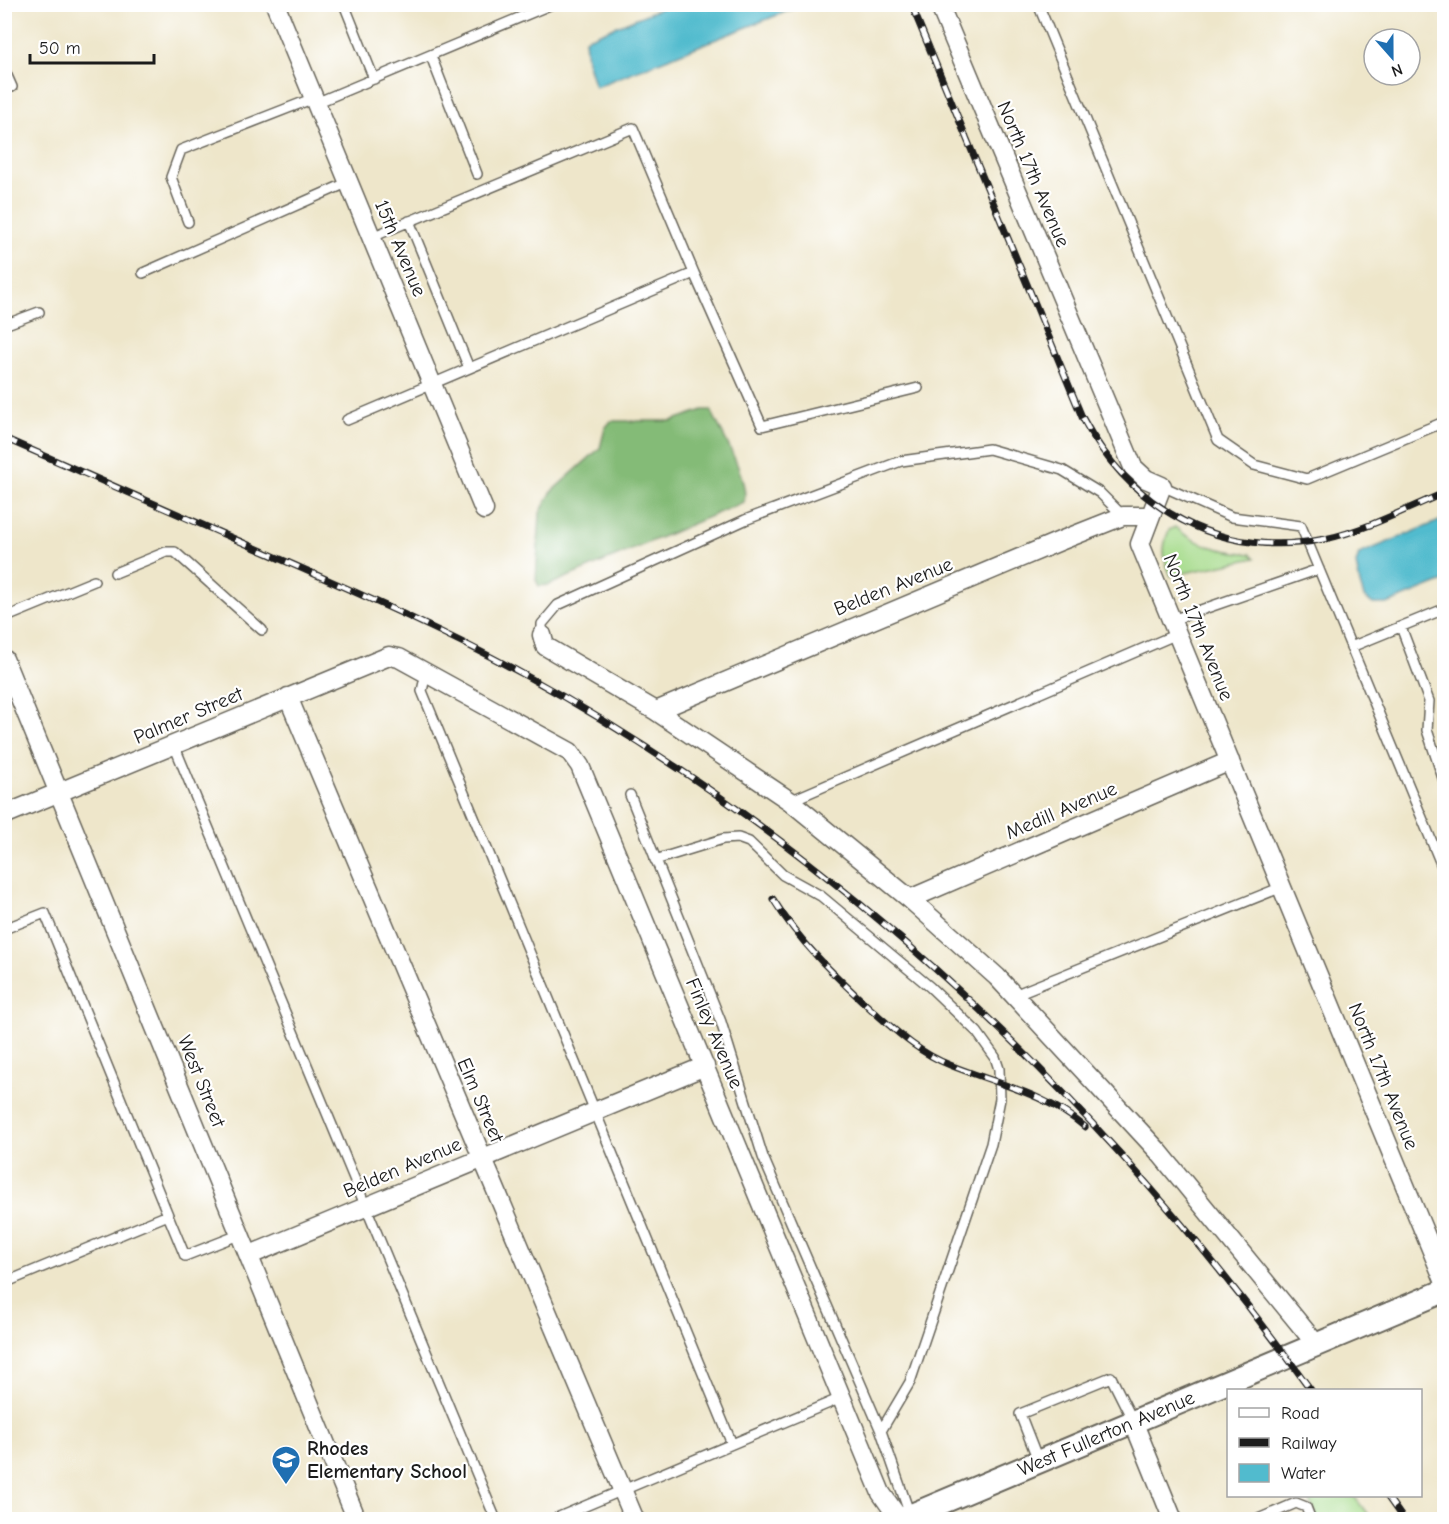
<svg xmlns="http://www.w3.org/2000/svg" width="1449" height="1524" viewBox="0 0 1449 1524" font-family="'Comic Neue',sans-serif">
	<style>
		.green { fill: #a6db8b; stroke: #617c54; stroke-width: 1.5 }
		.forest { fill: #84bb77; stroke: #506c4a; stroke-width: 1.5 }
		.water { fill: #51bbce; stroke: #366c75; stroke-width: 1.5 }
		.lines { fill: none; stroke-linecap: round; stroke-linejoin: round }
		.service-casing { stroke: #666359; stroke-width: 12 }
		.minor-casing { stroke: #666359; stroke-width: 21 }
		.tertiary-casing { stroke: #666359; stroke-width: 26 }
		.service { stroke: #fff; stroke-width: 9 }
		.minor { stroke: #fff; stroke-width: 18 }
		.tertiary { stroke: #fff; stroke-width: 22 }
		.rail-casing { stroke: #1c1c1c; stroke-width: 7 }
		.rail { stroke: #fff; stroke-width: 4.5; stroke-dasharray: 14; stroke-linecap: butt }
		.labels { text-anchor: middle; stroke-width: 4.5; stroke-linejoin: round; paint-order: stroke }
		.street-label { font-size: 20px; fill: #1c1c1c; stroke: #fff }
		.poi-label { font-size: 20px; font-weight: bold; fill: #1c1c1c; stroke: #fff; text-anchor: start }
	</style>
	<rect width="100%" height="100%" fill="#fff"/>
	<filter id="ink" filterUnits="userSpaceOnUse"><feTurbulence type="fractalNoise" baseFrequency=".0167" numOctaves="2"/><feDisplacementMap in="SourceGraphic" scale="12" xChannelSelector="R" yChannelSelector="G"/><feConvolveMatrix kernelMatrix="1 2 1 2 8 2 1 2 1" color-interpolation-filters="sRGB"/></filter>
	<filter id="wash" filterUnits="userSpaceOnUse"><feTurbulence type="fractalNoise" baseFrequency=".008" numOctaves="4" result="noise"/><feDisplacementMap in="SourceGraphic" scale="24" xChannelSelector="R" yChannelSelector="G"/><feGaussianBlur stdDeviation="1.35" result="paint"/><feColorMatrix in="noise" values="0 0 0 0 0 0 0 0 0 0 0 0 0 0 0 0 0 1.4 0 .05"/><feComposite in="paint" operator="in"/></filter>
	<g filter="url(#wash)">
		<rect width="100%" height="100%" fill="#eee6ca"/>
		<path class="green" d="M1175,527C1196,546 1224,551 1251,554L1255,558L1171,576C1163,558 1161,549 1169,530Z
			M1296,1496H1354L1371,1519H1317L1309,1499Z"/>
		<path class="forest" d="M703,410H711C721,432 750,480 744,502L549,585L539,586L536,580L540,513L552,491L600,448L605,428L611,421H671Z"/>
		<path class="water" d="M669,5V4L803,5L595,87L587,61L585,39Z
			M1444,519V581L1387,604H1373L1364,597L1360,584L1356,564L1359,554Z"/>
	</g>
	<g filter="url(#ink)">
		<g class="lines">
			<g class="service-casing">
				<path id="service" d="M344,4L374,79
					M1038,4L1218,440L1254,465L1307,479L1444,422
					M431,56L477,174
					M4,69L12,87
					M316,103L552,4
					M409,221L469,368
					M188,222L171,177L181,150L314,98
					M372,237L633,128L694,273
					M143,273L349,182
					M4,325L39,312
					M347,420L694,273L762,426L918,388
					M1162,486L1232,517L1301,526L1444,871
					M115,573L166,552H175L262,630
					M4,618L94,581
					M1172,620L1319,569
					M1401,627L1429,701L1427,730L1444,781
					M542,635V624L558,605L745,520L901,461L989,449L1062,470L1100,493L1123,516
					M1351,647L1444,609
					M426,673L422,691L732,1444
					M174,745L496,1520
					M630,795L721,1022L763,1157L881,1431
					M790,801L1177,634
					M655,860L723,839L738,838L749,842L783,875L821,896L930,987L977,1032L995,1057L999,1069L1000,1099L991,1144L910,1382L881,1431L910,1515
					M4,929L45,913L168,1215
					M1014,995L1282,887
					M4,1283L168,1215L185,1256L241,1234
					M1038,1460L1020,1414L1111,1377L1133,1421
					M552,1520L841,1398
					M1256,1520L1296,1503L1306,1507L1311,1520"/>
			</g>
			<g class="minor-casing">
				<path id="minor" d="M275,4L484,510
					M939,4L1133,467L1146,479L1162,486L1140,544L1444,1280
					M542,635L545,646L656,711L790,801L910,899L997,977L1159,1152L1316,1344
					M4,659L357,1520
					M288,697L635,1520
					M656,711L1060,541L1123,516H1150
					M4,815L389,656L399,658L570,752L580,766L881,1493L900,1520
					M910,899L1230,761
					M250,1255L705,1066
					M1133,1421L1173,1520"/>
			</g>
			<g class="tertiary-casing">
				<path id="tertiary" d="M900,1520L1444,1291"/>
			</g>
			<use href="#service" class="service"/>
			<use href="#minor" class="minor"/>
			<use href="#tertiary" class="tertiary"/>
			<g class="rail-casing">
				<path id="rail" d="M911,4L1082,417C1131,509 1220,560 1325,539C1366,530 1406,509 1444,493
					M4,438C93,477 181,516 269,554C355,592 441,629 523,674C838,847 1102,1101 1311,1390
					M773,899C800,943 834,975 872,1010C896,1031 919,1053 950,1065C997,1084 1045,1093 1085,1127
					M1387,1496L1404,1520"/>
			</g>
			<use href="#rail" class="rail"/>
		</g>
	</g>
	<defs>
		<g id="school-pin" transform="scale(1.5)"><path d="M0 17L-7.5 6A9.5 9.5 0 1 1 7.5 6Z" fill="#1f6fb2" stroke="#fff"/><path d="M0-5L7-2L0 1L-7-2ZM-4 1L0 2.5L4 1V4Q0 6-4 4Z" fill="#fff"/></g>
	</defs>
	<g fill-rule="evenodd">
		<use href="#school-pin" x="286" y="1460"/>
	</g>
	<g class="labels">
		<g class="street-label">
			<text transform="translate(1034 174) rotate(67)" y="7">North 17th Avenue</text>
			<text transform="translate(401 248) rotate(67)" y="7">15th Avenue</text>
			<text transform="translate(893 586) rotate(-22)" y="7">Belden Avenue</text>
			<text transform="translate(1199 627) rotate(68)" y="7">North 17th Avenue</text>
			<text transform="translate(188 715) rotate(-23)" y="7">Palmer Street</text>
			<text transform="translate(1061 810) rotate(-23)" y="7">Medill Avenue</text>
			<text transform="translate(715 1033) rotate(67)" y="7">Finley Avenue</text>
			<text transform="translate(1384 1076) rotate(68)" y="7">North 17th Avenue</text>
			<text transform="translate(202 1081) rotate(68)" y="7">West Street</text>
			<text transform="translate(481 1100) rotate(67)" y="7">Elm Street</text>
			<text transform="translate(402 1167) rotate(-23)" y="7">Belden Avenue</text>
			<text transform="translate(1106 1433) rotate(-23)" y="7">West Fullerton Avenue</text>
		</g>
		<g class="poi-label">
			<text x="307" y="1455">Rhodes<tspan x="307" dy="23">Elementary School</tspan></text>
		</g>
	</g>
	<rect width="1449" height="1524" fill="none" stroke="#fff" stroke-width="24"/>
	<rect x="1227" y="1389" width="195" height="108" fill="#ffffff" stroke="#a4a4a4" stroke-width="1.5"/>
	<rect x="1239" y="1408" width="30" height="9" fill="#ffffff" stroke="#a4a4a4" stroke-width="1.5"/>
	<text x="1281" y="1419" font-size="18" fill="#1c1c1c">Road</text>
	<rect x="1239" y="1438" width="30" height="9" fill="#1c1c1c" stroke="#a4a4a4" stroke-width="1.5"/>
	<text x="1281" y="1449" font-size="18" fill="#1c1c1c">Railway</text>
	<rect x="1239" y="1464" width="30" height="18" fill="#51bbce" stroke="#a4a4a4" stroke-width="1.5"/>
	<text x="1281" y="1479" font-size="18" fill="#1c1c1c">Water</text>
	<g transform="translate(1392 57) rotate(159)"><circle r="28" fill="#ffffff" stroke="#a4a4a4" stroke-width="1.5"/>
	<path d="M0-4.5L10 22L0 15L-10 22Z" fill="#1f6fb2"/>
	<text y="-9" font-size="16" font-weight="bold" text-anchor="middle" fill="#1c1c1c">N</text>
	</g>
	<path d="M30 54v9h124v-9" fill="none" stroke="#1c1c1c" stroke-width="3"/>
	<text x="39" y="54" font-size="18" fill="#1c1c1c" stroke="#ffffff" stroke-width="4.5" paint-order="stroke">50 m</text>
</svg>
